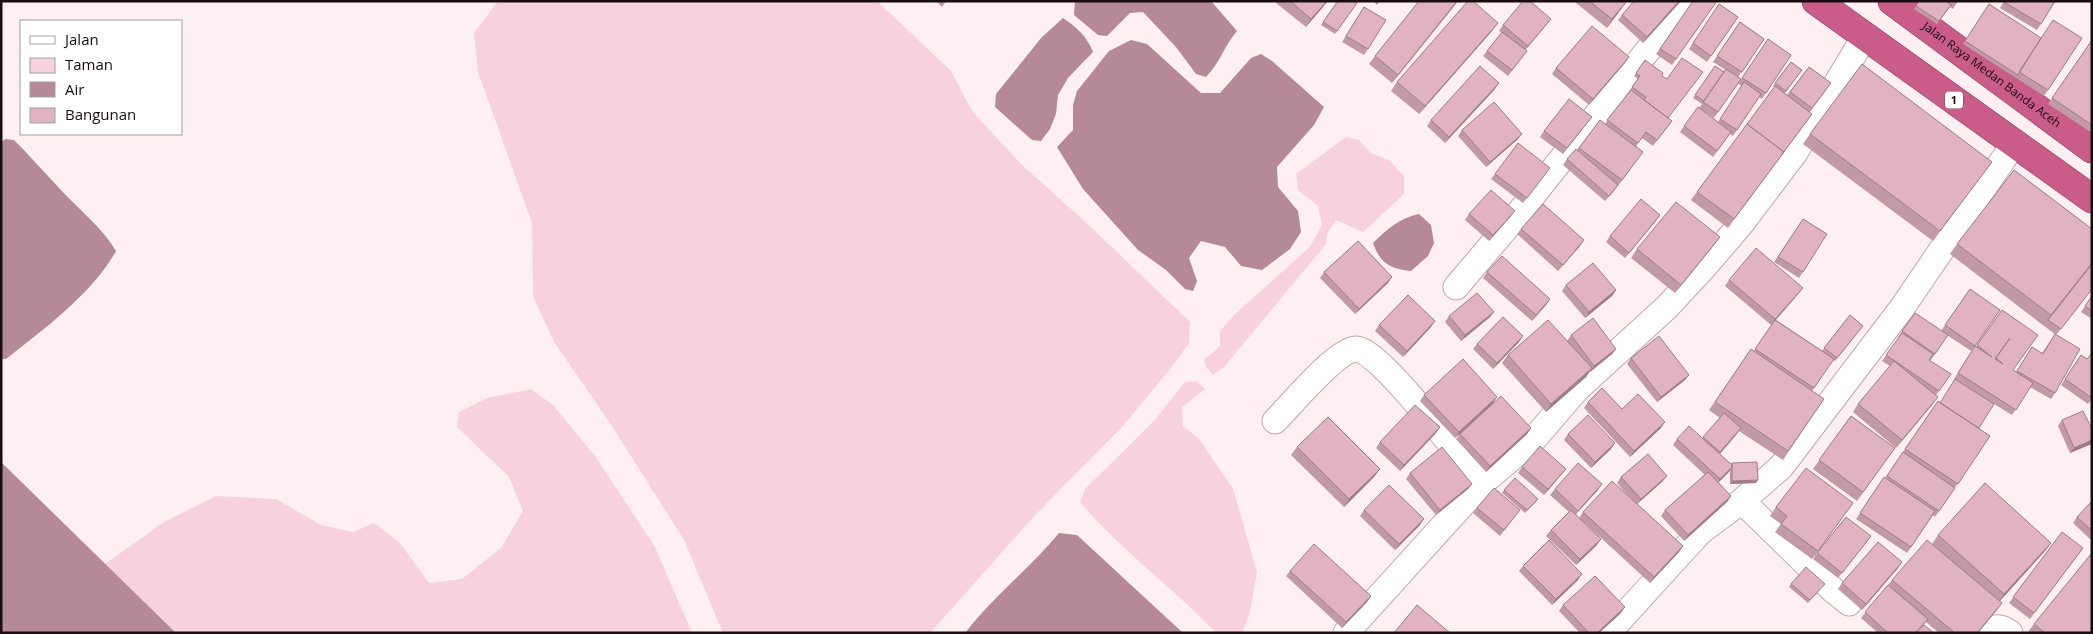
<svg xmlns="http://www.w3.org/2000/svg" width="2093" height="634" viewBox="0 0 2093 634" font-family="'Open Sans',sans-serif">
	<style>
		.green { fill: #f7d2de }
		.water { fill: #b58997 }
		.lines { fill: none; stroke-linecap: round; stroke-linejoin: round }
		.street-casing { stroke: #c8a4b0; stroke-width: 27 }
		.highway-casing { stroke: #8b405e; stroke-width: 29 }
		.street { stroke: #fff; stroke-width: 25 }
		.highway { stroke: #c95c88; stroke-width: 28 }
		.wall { fill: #c29aa7 }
		.shaded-wall { fill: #9e7d88 }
		.building { fill: #e1b3c2; stroke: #9e7d88; fill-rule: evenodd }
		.labels { text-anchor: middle; stroke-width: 4; stroke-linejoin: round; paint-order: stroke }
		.shield { fill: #fff; stroke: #5e5658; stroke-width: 1 }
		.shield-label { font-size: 11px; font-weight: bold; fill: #190d11 }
		.street-label { font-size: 12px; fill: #190d11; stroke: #fff }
	</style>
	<rect width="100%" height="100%" fill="#feeff3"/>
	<path class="green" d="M498,1H877L951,71L972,111L1020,163L1093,229L1190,322L1189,343L1174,364L1122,427L1036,514L930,633H723L684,540L610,423L554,342L533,296L532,223L478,72L474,33Z
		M1346,137L1359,140L1371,153L1389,160L1404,176V194L1363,232L1336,220L1328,232L1326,244L1224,367L1213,375L1206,367L1204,360L1220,346V331L1236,313L1310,247L1322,225L1318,206L1298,190L1296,174Z
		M1196,381L1205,389L1182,407L1183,426L1199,439L1233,489L1257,572L1249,616L1242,633H1216C1173,587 1120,550 1080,502L1085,489L1155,420L1185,382Z
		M531,389L553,405L595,456L655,547L692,633H176L105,564L164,522L216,496L276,499L321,525L353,532L374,523L400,543L429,583L462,579L501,548L523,511L509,477L457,427L459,412L487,398Z"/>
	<path class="water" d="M1075,1H1211L1237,31C1224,46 1220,63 1206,77L1196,74L1176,47L1143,12L1130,13L1107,36L1098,35L1074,15Z
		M1063,18C1076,27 1087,36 1093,52L1068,78L1058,95L1056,114L1050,129L1041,141L1032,140L995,107L996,94L1042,37Z
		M1131,40L1147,44L1201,93H1220L1251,58L1261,54L1272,61L1324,107L1314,125L1277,167L1278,187L1298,211L1301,232L1290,249L1262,270L1241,266L1225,247L1201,241L1189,258L1197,281L1193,291L1185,289L1166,270L1138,250L1083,189L1057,147L1073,130V105L1077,91L1109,51Z
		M5,139L14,140C29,155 44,172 59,188C78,209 102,227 116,251C92,294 44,329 6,359H1V143Z
		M1419,214L1431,225L1434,243L1428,256L1411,271C1390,269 1380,263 1373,243C1387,229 1400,218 1419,214Z
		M1,462L176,633H1Z
		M1059,533L1077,535L1183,633H965C994,596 1029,569 1059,533Z"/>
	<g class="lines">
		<g class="street-casing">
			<path id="street" d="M1456,287L1518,214L1687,1
				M1275,421C1291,405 1336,350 1356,349C1377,347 1465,463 1482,483
				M1742,501L1833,590L1849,603
				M1346,633L1482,483L1534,439L1577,389L1667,307L1706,265L1741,224L1794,154L1865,36
				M1608,633L1700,532L1742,501L1781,467L1902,308L2015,142
				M1987,633C1994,625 2002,627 2010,633"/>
		</g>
		<g class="highway-casing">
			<g id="highway">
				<path d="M1816,1L2092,199"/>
				<path id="s1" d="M1892,1L2092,149"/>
			</g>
		</g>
		<use href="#street" class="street"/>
		<use href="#highway" class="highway"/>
	</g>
	<path class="wall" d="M936,1H946L942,7Z
		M1277,1H1328L1306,27L1276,3Z
		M1338,1L1357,3L1335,34L1321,25Z
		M1373,1H1380L1377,5Z
		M1458,1L1392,83L1369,64L1375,56Z
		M1577,1H1627L1607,28L1576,3Z
		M1681,1L1643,43L1618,20L1622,15Z
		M1693,1H1717L1672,65L1656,54Z
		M1919,1H1958L1953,9L1950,7L1937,24L1914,9Z
		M2004,1H2057L2056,3L2055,2L2037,30L2000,8Z
		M1719,4L1738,17L1707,62L1689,49Z
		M1989,4L2041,38H2082L2044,96L1963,44Z
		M1364,7L1368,49L1364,55L1342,42Z
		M1551,19L1525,50L1527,51L1508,76L1483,56L1502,33L1499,31L1503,25Z
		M1740,22L1764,39L1738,77L1741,79L1714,118L1699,108L1702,104L1693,98L1715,66L1724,72L1726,70L1713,62Z
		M1492,31L1419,114L1391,91L1397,82Z
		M1768,39L1791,55L1762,99L1759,97L1733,136L1730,134L1713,157L1680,132L1684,126L1718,122L1742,86L1738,84Z
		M2092,40V133L2048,104Z
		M1629,57L1589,105L1552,74L1556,68Z
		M1645,60L1662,76L1668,118L1672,121L1653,146L1642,138L1636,146L1643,152L1618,186L1617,185H1618L1614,191L1605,201L1563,165L1567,159L1577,150L1600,120L1605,124L1638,79L1634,76Z
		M1791,62L1802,70L1785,93L1787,95L1809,67L1831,83L1810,112L1808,120L1728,228L1691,200L1775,87L1773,86Z
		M1495,89L1445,143L1427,126L1431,120Z
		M1592,117L1563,154L1540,137L1544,131Z
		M1462,130L1518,139L1486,167L1458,136Z
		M1810,134L1992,162L1933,241L1803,144Z
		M1546,173L1523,203L1491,179L1495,174Z
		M1469,214L1511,216L1489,241L1465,220Z
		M1660,215L1625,258L1606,242L1610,236Z
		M1803,219L1827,234L1799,278L1774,262Z
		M1521,229L1580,246L1558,271L1517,234Z
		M1720,237L1714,245L1675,293L1631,258L1637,249Z
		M1957,244L2092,289L2056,335L1950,254Z
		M1324,272L1388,283L1355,314L1320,278Z
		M1487,272L1550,299L1532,321L1483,278Z
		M1729,280L1799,293L1776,320L1827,354L1822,351L1850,315L1863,326L1835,361L1833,360L1812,391L1824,399L1783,460L1739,431L1720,454L1731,464L1732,463L1756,483L1730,484V470L1718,482L1731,496L1727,502L1684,541L1661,516L1665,510L1705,475L1673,445L1677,439L1703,438L1720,418L1709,410L1751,349L1754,351L1773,323L1771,325L1725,286Z
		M1566,285L1616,290L1612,296L1585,318L1562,291Z
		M1970,289L2000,310L1971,351L1941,331Z
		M2092,296V319L2081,312Z
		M2002,310L2013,370L2016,372L2032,347L2042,353L2055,334V393L2051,399L2030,387L2012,415L1986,399L1994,404L1978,428L1990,436L1935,517L1933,515L1907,553L1856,519L1884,477L1885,478L1938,401L1940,403L1955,380L1954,379L1971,352L1976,347Z
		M1915,313L1948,335L1931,360H1929L1951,374L1936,395L1932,405L1896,448L1853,412L1858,404L1890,366L1882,361L1899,338L1898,337Z
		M1449,316L1490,317L1461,341L1445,322Z
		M1379,325L1431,327L1403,357L1375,331Z
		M1571,335L1616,349L1612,354L1590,372V371L1586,377L1546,412L1502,363L1508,355L1567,341Z
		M1519,342L1493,369L1473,349L1477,344Z
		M2092,353V399L2088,404L2061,385L2081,355L2087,359Z
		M1631,358L1685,380L1657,402L1627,364Z
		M1424,395L1494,402L1531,428L1527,434L1486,472L1456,439L1460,434L1472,422L1455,438L1420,401Z
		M1588,402L1622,409L1661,428L1630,457L1584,408Z
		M1851,416L1895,448L1857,501L1813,469Z
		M2062,420L2092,440V443L2070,453L2058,426Z
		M1436,433L1400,471L1376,448L1380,442Z
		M1568,434L1611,449L1591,468L1564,440Z
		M1297,447L1380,469L1374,477L1344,507L1291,455Z
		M1522,467L1566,469L1544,495L1518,473Z
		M1410,473L1472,484L1468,489L1436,515L1406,479Z
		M1621,477L1663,481L1637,504L1683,546L1679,552L1650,583L1586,524L1597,545L1576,565L1546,536L1551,530L1569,512L1550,495L1555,489L1598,490L1576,514L1579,518L1583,512L1631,499L1617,483Z
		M1504,490L1536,502L1525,513L1502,493Z
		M2092,501V541L2073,523L2077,517Z
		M1853,503L1812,559L1775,532L1781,524L1770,516L1776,507Z
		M1477,508L1520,510L1500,536L1473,513Z
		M1364,510L1420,525L1395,550L1360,516Z
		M2062,532L2083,548L2030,619L2009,603Z
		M1938,535L2051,543L2045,551L2000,601L1996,611L1978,633H1939L1926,622L1921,628L1934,633H1878L1861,618L1892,580L1943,554L1932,544Z
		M1867,542L1838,578L1813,559L1817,553Z
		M1523,566L1578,580L1552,605L1519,571Z
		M1898,568L1862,610L1838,589L1842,583Z
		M1290,571L1371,596L1367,602L1342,628L1286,576Z
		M1791,584L1822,587L1808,603L1789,587Z
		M1563,605L1621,613L1599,633H1580L1559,611Z
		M2034,624L2092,633H2029L2028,632Z"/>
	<path class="shaded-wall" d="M1327,1H1328L1306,27L1311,19Z
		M1458,1L1452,9L1392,83L1398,75Z
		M1627,1L1607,28L1612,19Z
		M1679,1H1681L1643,43L1647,37Z
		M1551,19L1547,24L1524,52L1528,46Z
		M1498,23L1492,31L1419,114L1425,106Z
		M1629,57L1625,63L1589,105L1593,99Z
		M1499,83L1495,89L1445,143L1449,137Z
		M1522,134L1518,139L1486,167L1490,162Z
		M1515,211L1511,216L1489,241L1493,235Z
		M1660,215L1656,221L1625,258L1629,253Z
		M1720,237L1714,245L1675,293L1681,285Z
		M1584,240L1580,246L1558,271L1563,265Z
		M1392,277L1388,283L1355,314L1359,309Z
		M1803,288L1799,293L1771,325L1775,319Z
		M1616,290L1612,296L1585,318L1589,312Z
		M1550,299L1546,305L1532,321L1536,315Z
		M1494,312L1490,317L1461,341L1465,335Z
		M1435,321L1431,327L1403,357L1407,351Z
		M1523,336L1519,342L1493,369L1497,363Z
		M1616,349L1612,354L1590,372L1594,366Z
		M1592,368L1586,377L1546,412L1551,404Z
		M1689,375L1685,380L1657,402L1661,397Z
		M1497,397L1493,403L1455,438L1459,432Z
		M1938,397L1932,405L1896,448L1902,440Z
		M1665,422L1661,428L1630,457L1634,451Z
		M1440,427L1436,433L1400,471L1404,465Z
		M1531,428L1527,434L1486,472L1490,466Z
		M1741,428L1737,434L1716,458L1720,452Z
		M2092,440V444L2070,453L2074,448Z
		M1615,443L1611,449L1591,468L1595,462Z
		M1733,466L1729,472L1716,485L1720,479Z
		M1380,469L1374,477L1344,507L1349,499Z
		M1566,469L1562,474L1544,495L1548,489Z
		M1667,476L1663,481L1636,505L1641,499Z
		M1758,480L1756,483L1730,484L1732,481Z
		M1472,484L1468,489L1436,515L1440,510Z
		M1602,484L1598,490L1574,516L1578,511Z
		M1731,496L1727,502L1684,541L1688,535Z
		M1424,519L1420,525L1395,550L1399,544Z
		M1601,539L1597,545L1576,565L1580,559Z
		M2051,543L2045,551L1998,603L2004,594Z
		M1683,546L1679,552L1650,583L1654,577Z
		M1902,562L1898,568L1862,610L1866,604Z
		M1582,574L1578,580L1552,605L1556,599Z
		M1371,596L1367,602L1342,628L1346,622Z
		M2002,603L1996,611L1978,633H1977Z
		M1625,607L1621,613L1599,633H1597Z"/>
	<path class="building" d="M1290,1H1327L1311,19Z
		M1338,1H1354L1357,3L1337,31L1323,22Z
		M1419,1H1457L1398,75L1375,56Z
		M1468,1H1473L1498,23L1425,106L1397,82Z
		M1523,1H1530L1551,19L1528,46L1503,25Z
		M1589,1H1627L1612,19Z
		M1634,1H1679L1647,37L1622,15Z
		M1693,1H1717L1676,59L1660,49Z
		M1919,1H1946L1951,5L1939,21L1916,6Z
		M2004,1H2055L2041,24L2004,2Z
		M1719,4L1738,17L1711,56L1693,43Z
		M1989,4L2041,38L2018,75L1965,41Z
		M1364,7L1386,20L1368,49L1346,36Z
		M2053,20L2082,38L2048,90L2019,72Z
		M1740,22L1764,39L1742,72L1717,56Z
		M1592,26L1629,57L1593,99L1556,68Z
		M1502,32L1527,51L1512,70L1487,51Z
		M1768,39L1791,55L1766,93L1742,78Z
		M2092,40V125L2052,98Z
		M1682,58L1703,72L1668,118L1644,100L1646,97L1632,87L1640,76L1636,73L1645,60L1663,73L1662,76L1667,79Z
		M1791,62L1802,70L1786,91L1775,83Z
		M1862,64L1992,162L1940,231L1810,134Z
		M1480,66L1499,83L1449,137L1431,120Z
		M1715,66L1724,72L1704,101L1695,95Z
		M1809,67L1831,83L1812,108L1790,92Z
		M1726,69L1741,79L1718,112L1703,102Z
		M1744,82L1761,94L1737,130L1720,119Z
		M1775,86L1812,114L1782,154L1784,152L1747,124Z
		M1631,90L1672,121L1657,140L1646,132L1638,143L1607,120Z
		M1569,99L1592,117L1567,148L1544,131Z
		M1494,102L1522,134L1490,162L1462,130Z
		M1698,107L1731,132L1717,151L1684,126Z
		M1600,120L1643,152L1622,180L1579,148Z
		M1747,124L1784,152L1734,219L1697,192Z
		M1518,143L1550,168L1527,198L1495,174Z
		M1576,149L1618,185L1609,196L1567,159Z
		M2014,170L2092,229V263L2051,315L1957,244Z
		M1491,190L1515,211L1493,235L1469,214Z
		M1641,199L1660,215L1629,253L1610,236Z
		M1676,202L1720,237L1681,285L1637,249Z
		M1543,204L1584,240L1563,265L1521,229Z
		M1803,219L1827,234L1803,272L1778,257Z
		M1358,241L1392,277L1359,309L1324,272Z
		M1756,248L1803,288L1775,319L1729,280Z
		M1502,256L1550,299L1536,315L1487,272Z
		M1593,263L1616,290L1589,312L1566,285Z
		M2092,264V289L2061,329L2048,320Z
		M1970,289L2000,310L1975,346L1945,325Z
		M1477,293L1494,312L1465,335L1449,316Z
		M1408,295L1435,321L1407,351L1379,325Z
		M2092,296V311L2085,306Z
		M2002,310L2038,335L2013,370L2033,383L2016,410L1958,373L1975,346L1992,357L1977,345ZM2010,338L1996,358L2003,364L1995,359Z
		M1915,313L1948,335L1935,354L1902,331Z
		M1850,315L1863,326L1837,358L1824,348Z
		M1503,317L1523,336L1497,363L1477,344Z
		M1593,318L1616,349L1594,366L1571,335Z
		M1548,320L1592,368L1551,404L1508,355Z
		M1775,320L1834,359L1814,388L1755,349Z
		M1902,333L1933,354L1929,360L1951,374L1939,391L1886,355Z
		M2055,334L2080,349L2055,393L2017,371L2032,347L2043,354Z
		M1659,336L1689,375L1661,397L1631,358Z
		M1751,349L1824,399L1788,451L1715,402Z
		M2092,353V398L2065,379L2081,355L2087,359Z
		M1463,359L1497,397L1459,432L1424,395Z
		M1894,361L1938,397L1902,440L1858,404Z
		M1955,379L1994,404L1979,428L1940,403Z
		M1602,388L1622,409L1638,394L1665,422L1634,451L1588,402Z
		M1501,396L1531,428L1490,466L1460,434Z
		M1938,401L1990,436L1958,484L1905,449Z
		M1415,405L1440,427L1404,465L1380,442Z
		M2083,411L2092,429V440L2074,448L2062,420Z
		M1724,413L1741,428L1720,452L1703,437Z
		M1588,415L1615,443L1595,462L1568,434Z
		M1851,416L1895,448L1863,492L1819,460Z
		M1328,417L1380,469L1349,499L1297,447Z
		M1689,426L1733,466L1720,479L1677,439Z
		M1540,446L1566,469L1548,489L1522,467Z
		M1442,447L1472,484L1440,510L1410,473Z
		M1903,452L1955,488L1939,511L1887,476Z
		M1648,454L1667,476L1641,499L1621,477Z
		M1757,462L1758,480L1732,481V463Z
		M1578,463L1602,484L1578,511L1555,489Z
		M1806,468L1853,503L1818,551L1781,524L1787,516L1776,507Z
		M1708,472L1731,496L1688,535L1665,510Z
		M1884,477L1935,511L1911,547L1860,513Z
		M1515,478L1538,499L1527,510L1504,490Z
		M1612,481L1683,546L1654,577L1583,512Z
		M1985,483L2051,543L2004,594L1938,535Z
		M1389,485L1424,519L1399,544L1364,510Z
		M1494,488L1520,510L1504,530L1477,508Z
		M2092,501V531L2077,517Z
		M1571,510L1601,539L1580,559L1551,530Z
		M1846,517L1871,536L1842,573L1817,553Z
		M2062,532L2083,548L2034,613L2013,597Z
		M1549,540L1582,574L1556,599L1523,566Z
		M1927,540L2002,603L1977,633H1955L1892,580Z
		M1878,542L1902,562L1866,604L1842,583Z
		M1314,544L1371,596L1346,622L1290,571Z
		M2091,554L2092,555V633H2045L2034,624Z
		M1806,567L1825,584L1810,600L1791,584Z
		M1595,576L1625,607L1597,633H1589L1563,605Z
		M1888,585L1928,619L1916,632L1924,625L1934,633H1888L1865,612Z
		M1417,605L1450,633H1394Z"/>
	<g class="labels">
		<rect class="shield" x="1945" y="91.5" width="18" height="17" rx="4"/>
		<g class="shield-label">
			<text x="1954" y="104">1</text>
		</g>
		<g class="street-label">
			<text dy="4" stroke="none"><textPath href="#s1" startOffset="124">Jalan Raya Medan Banda Aceh</textPath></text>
		</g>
	</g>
	<rect width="2093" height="634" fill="none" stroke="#190d11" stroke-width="5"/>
	<rect x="20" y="20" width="162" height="115" fill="#ffffff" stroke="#a39ea0"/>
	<rect x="30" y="36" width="25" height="8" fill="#ffffff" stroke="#a39ea0"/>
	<text x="65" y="45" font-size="15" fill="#190d11">Jalan</text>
	<rect x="30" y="58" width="25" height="15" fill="#f7d2de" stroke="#a39ea0"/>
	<text x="65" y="70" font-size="15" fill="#190d11">Taman</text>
	<rect x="30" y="82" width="25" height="15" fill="#b58997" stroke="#a39ea0"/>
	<text x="65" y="95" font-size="15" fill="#190d11">Air</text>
	<rect x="30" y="108" width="25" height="15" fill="#e1b3c2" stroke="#a39ea0"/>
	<text x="65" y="120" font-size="15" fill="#190d11">Bangunan</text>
</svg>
